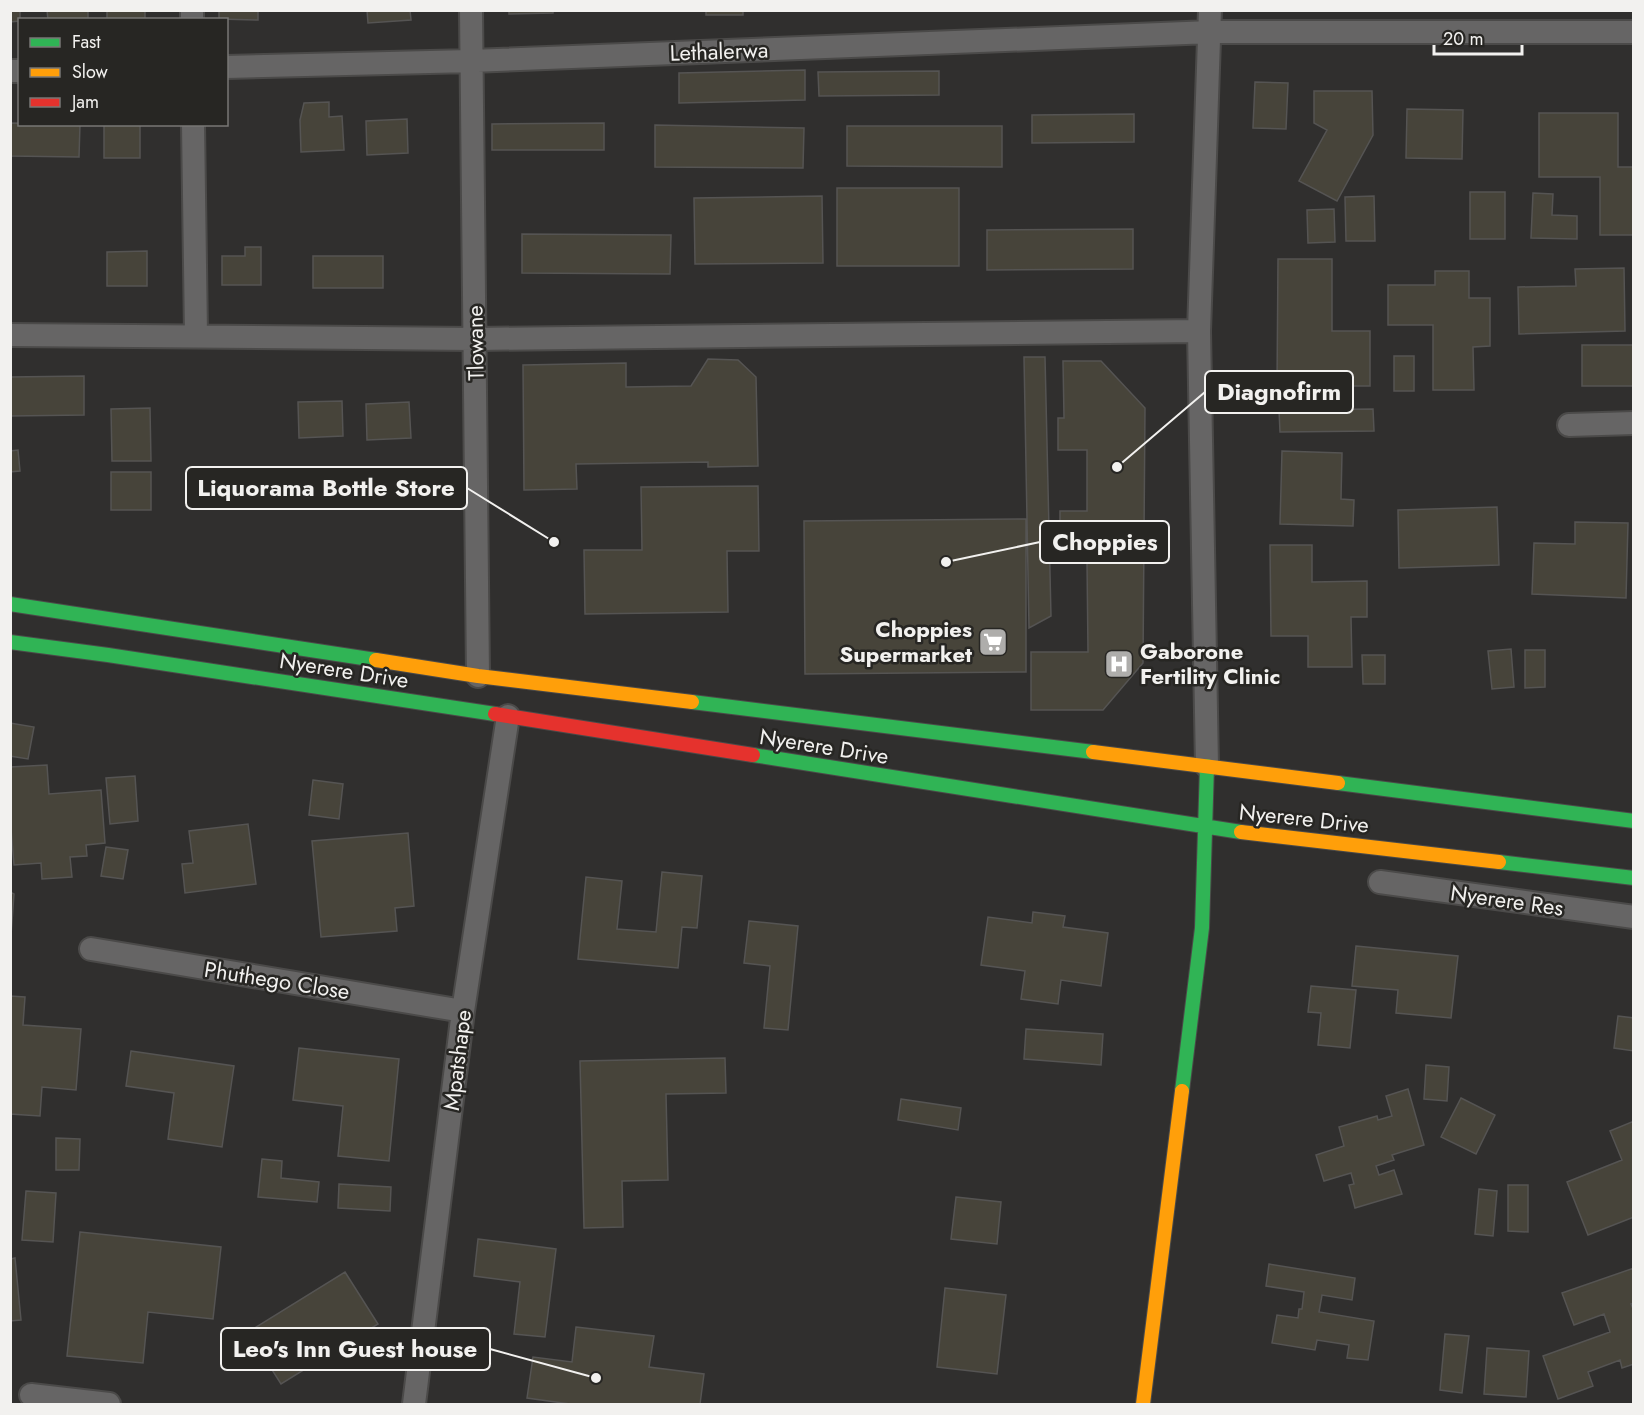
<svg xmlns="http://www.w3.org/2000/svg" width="1644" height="1415" viewBox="0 0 1644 1415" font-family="Jost,sans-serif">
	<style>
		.building { fill: #47443a; stroke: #555453; stroke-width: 1.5 }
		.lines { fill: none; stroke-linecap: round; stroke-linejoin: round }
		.street-casing { stroke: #4b4a49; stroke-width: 26 }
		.fast-casing { stroke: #4b4a49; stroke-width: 16 }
		.slow-casing { stroke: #4b4a49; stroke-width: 16 }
		.jam-casing { stroke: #4b4a49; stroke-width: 16 }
		.street { stroke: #666565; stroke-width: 22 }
		.fast { stroke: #30b455; stroke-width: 14 }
		.slow { stroke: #ff9f0a; stroke-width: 14 }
		.jam { stroke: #e5322d; stroke-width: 14 }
		.labels { text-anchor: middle; stroke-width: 5; stroke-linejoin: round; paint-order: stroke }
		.street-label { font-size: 22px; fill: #f2f1ef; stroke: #272623 }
		.poi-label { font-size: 22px; font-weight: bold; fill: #f2f1ef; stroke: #272623; text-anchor: end }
		.leader { fill: none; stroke: #f2f1ef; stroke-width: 2 }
		.callout-dot { fill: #f2f1ef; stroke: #272623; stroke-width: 2 }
		.callout { fill: #272623; stroke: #f2f1ef; stroke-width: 2 }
		.callout-label { font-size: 24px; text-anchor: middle; font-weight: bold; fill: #f2f1ef }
	</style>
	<rect width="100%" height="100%" fill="#302f2e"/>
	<path class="building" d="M10,10H20V21L10,22Z
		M47,10H88V20H48Z
		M107,10H145V20H107Z
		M219,10H258V20L219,19Z
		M367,10H410L411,20L368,23Z
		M509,10H553V13L509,14Z
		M706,10H743V15H706Z
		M805,70V100L679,103V73Z
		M939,71V95L819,96L818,72Z
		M1255,82L1288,83L1286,129L1253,128Z
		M1314,91H1372L1373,135L1337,201L1299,181L1327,130L1314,123Z
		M329,102V117L342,116L344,150L301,152L300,120L304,103Z
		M1407,109L1463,110L1462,159L1406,158Z
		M1539,113H1618V167H1634V235H1600V177H1539Z
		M1134,114V142L1032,143V115Z
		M407,119L408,153L367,155L366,121Z
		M10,123L80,124L79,157L10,156Z
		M604,123V150H492V124Z
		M104,124H140V158H104Z
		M655,125L804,128L803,168L655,167Z
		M847,126H1002V167L847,166Z
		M837,188H959V266H837Z
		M1470,192H1505V239H1470Z
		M1533,193L1553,194L1552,215L1577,216V239L1531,238Z
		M822,196L823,263L695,264L694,198Z
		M1374,196L1375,241H1346L1345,197Z
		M1334,209L1335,242L1308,243L1307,210Z
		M1133,229V269L987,270V230Z
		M522,234L671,235L670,274L522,273Z
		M245,247H261V285H222V256H245Z
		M147,251V286H107V252Z
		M313,256H383V288H313Z
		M1278,259H1332V331H1370V386H1277Z
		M1624,268L1625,331L1519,334L1518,287L1576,286L1575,269Z
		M1435,271H1469V298H1490V346L1473,347L1474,390H1433V325H1388V285H1435Z
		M1582,345H1633L1634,386H1582Z
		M1394,356H1414V391H1394Z
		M1024,357H1045L1051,616L1029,628Z
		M708,359L738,360L756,377L758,466L708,467V462L576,464L577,489L524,490L523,365L626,363V387L691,386Z
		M1063,361H1101L1145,408L1143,663L1103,710H1031V652H1088L1087,561H1060V511H1087V450H1058V418H1064Z
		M84,376V415L10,416V377Z
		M342,401L343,436L299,438L298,402Z
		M409,402L411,438L367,440L366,404Z
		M150,408L151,461H112L111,409Z
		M1373,409L1374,431L1280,432L1279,410Z
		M18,450L20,471L10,472V451Z
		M1282,451L1342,453L1341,499L1354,500L1353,526L1280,524Z
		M111,472H151V510H111Z
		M758,486L759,551H727L728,612L585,614L584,550H642L641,487Z
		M1497,507L1499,565L1399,568L1398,510Z
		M1026,519V672L805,674L804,521Z
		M1575,522L1628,523L1626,598L1532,594L1534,543L1575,544Z
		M1270,545H1312V582L1367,581V617H1351L1352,667H1308V636H1271Z
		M1511,649L1514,687L1492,689L1488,651Z
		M1525,650H1545V687L1525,688Z
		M1362,655H1385V684H1363Z
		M10,723L34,727L28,759L10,756Z
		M47,765L49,794L101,790L105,843L86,845L87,856L70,857L72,877L42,879L41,863L14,865L10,817V767Z
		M135,776L138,821L110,824L106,778Z
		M313,780L343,784L339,819L309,815Z
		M248,824L256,884L185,893L182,864L193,863L189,831Z
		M408,833L414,906L395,908L397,931L321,937L312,841Z
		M106,847L128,850L123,879L101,876Z
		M662,872L702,876L697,928L682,927L678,968L578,959L586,877L622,881L617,929L656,932Z
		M10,892L14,894L11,935H10Z
		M1033,912L1065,916L1063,927L1108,933L1101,986L1061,980L1058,1004L1021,999L1025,971L981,965L988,917L1032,923Z
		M749,921L798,926L788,1030L764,1028L770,966L744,963Z
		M1356,946L1458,956L1451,1018L1396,1013L1398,990L1352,986Z
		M1311,986L1356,990L1350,1048L1318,1045L1321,1013L1308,1012Z
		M10,996L25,997L23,1025L81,1029L76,1090L42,1087L40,1116L10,1114Z
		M1618,1016L1634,1018V1051L1614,1048Z
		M1026,1029L1103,1034L1101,1065L1024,1059Z
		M299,1048L399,1059L389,1161L338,1156L343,1106L293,1100Z
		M131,1051L234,1066L222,1147L168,1139L174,1093L126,1086Z
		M725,1058L726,1093L666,1094L668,1180L622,1181L623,1227L584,1228L580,1061Z
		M1426,1065L1449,1067L1447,1101L1424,1099Z
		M1408,1089L1424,1145L1392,1155L1394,1160L1376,1166L1379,1175L1394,1170L1402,1194L1355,1208L1349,1185L1354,1184L1351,1173L1324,1181L1316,1155L1344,1146L1339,1127L1377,1116L1378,1120L1392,1116L1386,1096Z
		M1461,1098L1495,1115L1476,1154L1441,1137Z
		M901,1099L961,1108L958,1130L898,1120Z
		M1634,1121V1217L1588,1235L1567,1182L1622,1160L1610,1131Z
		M56,1138L80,1139L79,1170H56Z
		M262,1159L282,1161L281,1178L319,1182L317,1202L258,1197Z
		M339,1184L391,1187L390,1211L338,1208Z
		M1508,1185H1528V1232L1508,1231Z
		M1479,1189L1497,1191L1493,1236L1475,1234Z
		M26,1191L56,1193L53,1242L22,1240Z
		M956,1197L1001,1202L997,1244L951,1239Z
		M80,1232L221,1247L213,1319L148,1312L143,1363L67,1356Z
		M478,1239L556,1249L545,1337L514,1334L520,1282L474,1276Z
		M15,1258L21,1320L10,1321V1259Z
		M1269,1264L1355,1278L1352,1300L1322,1295L1319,1312L1374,1321L1368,1360L1347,1358L1349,1345L1317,1340L1315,1350L1272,1343L1277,1315L1298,1318L1299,1309H1302L1304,1292L1266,1286Z
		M1634,1268V1303L1631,1304L1634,1311V1364L1622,1368L1620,1360L1588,1372L1593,1386L1558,1399L1543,1356L1610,1332L1604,1314L1574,1325L1562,1293Z
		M345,1272L378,1324L281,1384L248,1332Z
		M945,1288L1006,1295L997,1374L937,1367Z
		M576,1327L654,1336L649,1367L704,1374L700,1404H570L527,1398L533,1357L572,1362Z
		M1445,1334L1469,1336L1462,1393L1440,1390Z
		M1487,1348L1529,1351L1526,1397L1484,1394Z"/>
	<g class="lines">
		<g class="street-casing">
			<path id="street" d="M471,10L478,676
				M192,20V10
				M226,67L471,61L1211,32H1634
				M10,71H20
				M193,124L196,335
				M10,335L475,339L1199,331
				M1569,425L1634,423
				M1207,766L1199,331L1210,10
				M1380,882L1634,917
				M91,949L463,1011
				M31,1395L109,1404
				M414,1404L463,1011L508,716"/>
		</g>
		<g class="fast-casing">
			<path id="fast" d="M10,604L376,660
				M10,642L108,655L495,714
				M692,702L1093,752
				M753,755L1241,832
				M1338,783L1634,821
				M1499,862L1634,878
				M1182,1091L1202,928L1207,766"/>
		</g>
		<g class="slow-casing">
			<path id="slow" d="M376,660L478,676L692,702
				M1093,752L1338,783
				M1241,832L1499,862
				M1143,1404L1182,1091"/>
		</g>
		<g class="jam-casing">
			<path id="jam" d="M495,714L753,755"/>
		</g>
		<use href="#street" class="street"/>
		<use href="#fast" class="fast"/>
		<use href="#slow" class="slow"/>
		<use href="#jam" class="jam"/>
	</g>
	<defs>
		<g id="supermarket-square" transform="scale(1.5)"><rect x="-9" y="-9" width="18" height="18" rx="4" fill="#aeadab" stroke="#272623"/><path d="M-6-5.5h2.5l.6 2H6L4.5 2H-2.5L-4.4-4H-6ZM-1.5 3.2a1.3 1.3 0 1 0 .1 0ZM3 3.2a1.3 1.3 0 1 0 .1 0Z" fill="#fff"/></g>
		<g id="hospital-square" transform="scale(1.5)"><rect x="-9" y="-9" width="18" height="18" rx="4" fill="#aeadab" stroke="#272623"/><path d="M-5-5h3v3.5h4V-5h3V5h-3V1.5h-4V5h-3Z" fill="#fff"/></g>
	</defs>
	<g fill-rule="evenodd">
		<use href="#supermarket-square" x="993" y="642"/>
		<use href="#hospital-square" x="1119" y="664"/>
	</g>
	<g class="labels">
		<g class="street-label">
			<text transform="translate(719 51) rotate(-2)" y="8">Lethalerwa</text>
			<text transform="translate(475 343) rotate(-91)" y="8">Tlowane</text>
			<text transform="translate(344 670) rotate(9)" y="8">Nyerere Drive</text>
			<text transform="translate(824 746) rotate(9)" y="8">Nyerere Drive</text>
			<text transform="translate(1304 818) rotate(6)" y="8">Nyerere Drive</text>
			<text transform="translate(1507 900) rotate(8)" y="8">Nyerere Res</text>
			<text transform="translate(277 980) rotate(9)" y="8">Phuthego Close</text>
			<text transform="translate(457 1060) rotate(-83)" y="8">Mpatshape</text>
		</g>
		<g class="poi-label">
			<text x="972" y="637">Choppies<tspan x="972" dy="25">Supermarket</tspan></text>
			<text x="1140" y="659" text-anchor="start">Gaborone<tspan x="1140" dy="25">Fertility Clinic</tspan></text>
		</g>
	</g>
	<path class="leader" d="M1117 467L1205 392M554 542L467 488M946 562L1040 542M596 1378L490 1349"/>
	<g class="callout-dot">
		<circle cx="1117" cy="467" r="6"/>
		<circle cx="554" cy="542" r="6"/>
		<circle cx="946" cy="562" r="6"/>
		<circle cx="596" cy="1378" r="6"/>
	</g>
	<g class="callout">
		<rect x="1205" y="371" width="148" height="42" rx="6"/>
		<rect x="186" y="467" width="281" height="42" rx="6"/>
		<rect x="1040" y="521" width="129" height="42" rx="6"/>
		<rect x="221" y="1328" width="269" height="42" rx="6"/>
	</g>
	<g class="callout-label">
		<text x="1279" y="400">Diagnofirm</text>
		<text x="326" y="496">Liquorama Bottle Store</text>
		<text x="1105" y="550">Choppies</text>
		<text x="355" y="1357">Leo's Inn Guest house</text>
	</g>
	<rect width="1644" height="1415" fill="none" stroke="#f2f1ef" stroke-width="24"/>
	<rect x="18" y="18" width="210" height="108" fill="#272623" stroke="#787775" stroke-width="1.5"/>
	<rect x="30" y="38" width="30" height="9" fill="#30b455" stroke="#787775" stroke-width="1.5"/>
	<text x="72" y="48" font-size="18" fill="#f2f1ef">Fast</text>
	<rect x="30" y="68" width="30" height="9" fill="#ff9f0a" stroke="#787775" stroke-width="1.5"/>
	<text x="72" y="78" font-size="18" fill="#f2f1ef">Slow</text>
	<rect x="30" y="98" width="30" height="9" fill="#e5322d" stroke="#787775" stroke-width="1.5"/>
	<text x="72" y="108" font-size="18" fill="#f2f1ef">Jam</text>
	<path d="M1434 45v9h88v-9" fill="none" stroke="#f2f1ef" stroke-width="3"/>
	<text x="1443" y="45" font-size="18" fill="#f2f1ef" stroke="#272623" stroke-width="4.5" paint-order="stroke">20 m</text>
</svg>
